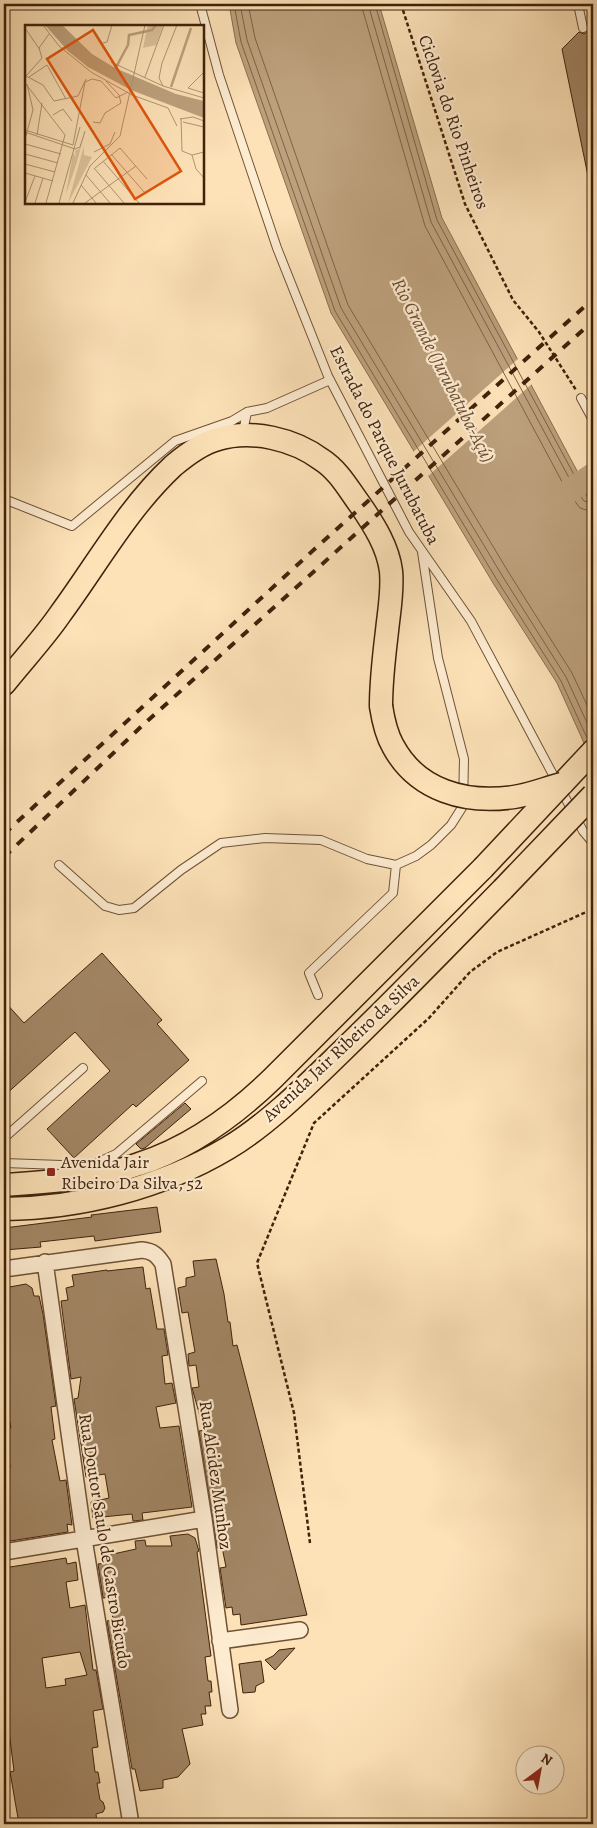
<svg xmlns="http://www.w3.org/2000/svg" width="597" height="1828" viewBox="0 0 597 1828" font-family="Alegreya,serif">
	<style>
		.water { fill: #bda17d; stroke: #8b6e4f }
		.pier { fill: #fde2b8 }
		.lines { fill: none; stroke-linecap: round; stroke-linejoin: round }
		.shore { stroke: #7e6244; stroke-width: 1 }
		.river { stroke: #bda17d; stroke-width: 24 }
		.building { fill: #a28665; stroke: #40220b; fill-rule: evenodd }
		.service-casing { stroke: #6f5236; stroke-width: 10 }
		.minor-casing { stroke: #6f5236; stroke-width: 18 }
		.primary-casing { stroke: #40220b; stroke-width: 25 }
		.path { stroke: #40220b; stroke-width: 2.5; stroke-dasharray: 4 2.5; stroke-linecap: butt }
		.service { stroke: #feecd1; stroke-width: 8 }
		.minor { stroke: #feecd1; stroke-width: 15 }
		.primary { stroke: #fde2b8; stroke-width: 22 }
		.rail { stroke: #40220b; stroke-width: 4; stroke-dasharray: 9 9; stroke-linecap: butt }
		.primary-bridge-casing { stroke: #40220b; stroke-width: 25; stroke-linecap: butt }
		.primary-bridge { stroke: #fde2b8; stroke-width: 22 }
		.poi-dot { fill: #8f2418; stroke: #feecd1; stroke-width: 2 }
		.labels { text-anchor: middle; stroke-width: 4.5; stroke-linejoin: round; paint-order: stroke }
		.street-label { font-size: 18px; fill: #40220b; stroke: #feecd1 }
		.poi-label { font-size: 18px; fill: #40220b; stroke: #feecd1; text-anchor: start }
		.water-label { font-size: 19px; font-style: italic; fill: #6c4e33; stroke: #feecd1 }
		.inset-river { fill: none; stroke: #bda17d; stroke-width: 2.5 }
		.inset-road { fill: none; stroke: #b19573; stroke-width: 1 }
		.view { fill: #e0560c; fill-opacity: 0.15; stroke: #e0560c; stroke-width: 2.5 }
		.inset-edge { fill: none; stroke: #40220b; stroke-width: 2.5 }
	</style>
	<rect width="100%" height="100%" fill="#fde2b8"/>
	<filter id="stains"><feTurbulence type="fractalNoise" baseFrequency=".004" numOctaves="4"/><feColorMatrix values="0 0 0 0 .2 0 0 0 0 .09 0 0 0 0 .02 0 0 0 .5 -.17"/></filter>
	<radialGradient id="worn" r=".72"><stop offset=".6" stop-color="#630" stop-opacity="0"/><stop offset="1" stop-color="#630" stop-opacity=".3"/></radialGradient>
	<path class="water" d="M229,4H379L442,218L583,482L593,496V763L557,683L493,583L331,313L236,43Z"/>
	<path class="pier" d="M520,357L533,383L427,477L412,453Z"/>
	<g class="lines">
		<path class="shore" d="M234,4L241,42L335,311L497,580L561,681L588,740
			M240,4L247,40L341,308L503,577L566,677L593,736
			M248,4L255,38L348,305L509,573L572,673L593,718
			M361,4L425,226L567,491L580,508L593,512
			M368,4L431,222L574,487L584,501L593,504
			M375,4L437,220L579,484L587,496L593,498"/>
		<path class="river" d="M557,499L593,475"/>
	</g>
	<path class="building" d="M593,18V175L588,176L562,49L579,32L584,34L587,32L588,24Z
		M102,953L162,1020L157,1024L189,1060L136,1107L133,1104L74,1158L47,1129L110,1071L75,1032L4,1096V1001L24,1023Z
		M185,1103L191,1109L145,1148L141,1149L136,1144Z
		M157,1207L161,1232L95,1241L94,1236L40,1242L41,1247L4,1250V1228L92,1217L91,1215Z
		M216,1259L224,1294L228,1322H230L233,1346L237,1345L307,1615L241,1625L240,1614L233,1615L232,1607L226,1608L220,1568L226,1567L222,1547L217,1548L199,1431L204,1430L192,1388L199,1387L196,1365L189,1366L188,1354L195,1352L188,1312L182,1313L178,1288L186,1286V1278L195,1276L193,1261Z
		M143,1267L146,1289L150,1288L157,1329H164L168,1355L162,1356L165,1384L172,1383L176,1403L156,1407L160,1428L179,1426L192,1507L142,1513L143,1520L133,1521L132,1514L93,1518L91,1502L109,1498L105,1474L86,1477L74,1399L78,1398L81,1377L71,1379L61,1301L68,1300L66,1288L74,1286L72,1275L107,1270V1271Z
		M26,1284L32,1288L34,1296H39L43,1314L56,1406L51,1407L55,1439L52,1440L60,1481L66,1480L72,1525L67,1524L68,1532L4,1542V1481H8L6,1469L10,1468L8,1448L5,1449L4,1429L11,1428L7,1408L4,1409V1288Z
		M188,1534L195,1538L198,1548L199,1551L197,1552L211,1656L205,1657L208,1681H211L212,1692H209L211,1706H205L206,1714H201L203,1725L182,1729L190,1764L178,1777L163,1780V1788L140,1791L135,1769H132L107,1621L113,1620L110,1597L103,1598L98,1564L105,1563L104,1556L136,1549L135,1541L145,1540L146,1546H172L170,1536Z
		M66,1558L67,1564L76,1562L78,1580L66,1582L70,1608L85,1605L93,1670H96L103,1709L93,1711L98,1747L92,1748L95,1772H98L100,1783H97L100,1800L103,1802L105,1808L103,1812L96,1814L97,1824H19L10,1772L14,1771L4,1692V1568ZM80,1652L87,1675L65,1679L66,1685L46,1688L42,1658Z
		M295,1648L275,1670L265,1660L273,1656L279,1650Z
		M261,1661L264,1682L256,1686L255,1692L243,1693L239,1664Z"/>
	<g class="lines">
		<g class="service-casing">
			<path id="service" d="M200,4L219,75L277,248L328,376L409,532L471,621L583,831L593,843
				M578,4L583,28
				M581,398L593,420
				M243,432L247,412L267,408L330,380
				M4,499L72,526L175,441L232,421L247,412
				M59,865L105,906L119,910L134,908L181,870L221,843L265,838L321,840L367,859L396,865L416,856L431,845L451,825L463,806L464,759L438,658L422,552
				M318,995L309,973L393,893L396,865
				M4,1138L83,1068
				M4,1163L90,1166L116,1154L202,1081"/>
		</g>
		<g class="minor-casing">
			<path id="minor" d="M45,1262L84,1539L131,1824
				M4,1269L142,1250C153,1251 157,1255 163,1264L204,1519L230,1710
				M4,1552L204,1519
				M220,1641L300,1630"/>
		</g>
		<g class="primary-casing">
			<path id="primary" d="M4,684C23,660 44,638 61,613C97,564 128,508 173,466C186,455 202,443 218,439C252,429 294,439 322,460C339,471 349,490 361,506C374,525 388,547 391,571C393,591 389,611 387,631C384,656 381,680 381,706
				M562,784L593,751
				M4,1185C47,1182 98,1179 139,1164C189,1148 236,1114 273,1078L483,868
				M4,1209C81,1208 161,1188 228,1148C267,1125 307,1085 340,1053C396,999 449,944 503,889"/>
		</g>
		<path class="path" d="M401,4L465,204L513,300L539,332L576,390
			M310,1543L294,1413L257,1263L314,1123L429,1018L470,972L497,952L593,909"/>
		<use href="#service" class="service"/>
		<use href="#minor" class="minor"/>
		<use href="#primary" class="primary"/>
		<path class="rail" d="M4,834L319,545L593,299
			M4,857L145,723L593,321"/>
		<g class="primary-bridge-casing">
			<path id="primary-bridge" d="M381,706C383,719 386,734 393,746C417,791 466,804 514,797C530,795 546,788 562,784
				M483,868L561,785
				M503,889L593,795"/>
		</g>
		<use href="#primary-bridge" class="primary-bridge"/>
	</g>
	<rect class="poi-dot" x="46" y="1167" width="10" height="10" rx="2.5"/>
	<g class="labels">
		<g class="street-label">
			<text transform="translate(454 122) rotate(71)" y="6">Ciclovia do Rio Pinheiros</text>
			<text transform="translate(385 445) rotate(63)" y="6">Estrada do Parque Jurubatuba</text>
			<text transform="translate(341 1048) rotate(-43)" y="6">Avenida Jair Ribeiro da Silva</text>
			<text transform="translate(216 1475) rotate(82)" y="6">Rua Alcidez Munhoz</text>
			<text transform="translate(105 1541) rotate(81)" y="6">Rua Doutor Saulo de Castro Bicudo</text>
		</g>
		<g class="poi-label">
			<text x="61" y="1168">Avenida Jair<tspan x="61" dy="21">Ribeiro Da Silva, 52</tspan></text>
		</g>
		<g class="water-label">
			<text transform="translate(444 370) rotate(63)" y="7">Rio Grande (Jurubatuba-Açú)</text>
		</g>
	</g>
	<g transform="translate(25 25)">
		<rect width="179" height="179" fill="#fde2b8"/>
		<path d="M123,0H138L131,20L118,23ZM60,107L51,140L41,169L48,128L51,132L50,126L54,124ZM59,121V130L67,132L43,178Z" fill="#ddc19b"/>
		<path d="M20,0H37L67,29L90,43L151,69L179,76V93L106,65L63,42L43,26Z" fill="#bda17d"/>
		<path class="inset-river" d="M89,46L103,20L104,10L127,5L131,0M146,62L166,3"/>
		<path class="inset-road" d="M18,0L34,21L66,47L107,70L143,83L152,101M0,3L15,25M24,9L14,23L17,33L1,51L18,60L29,76L53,71L61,54M78,18L82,17L87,0M86,37L138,61L179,73M179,47L163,63L179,68M4,52L22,40L41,74M120,52L139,0M0,58L40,110L21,178M138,61L134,53L137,38L152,0M28,90L38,84L47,96M156,93L157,126L167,130L179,127M155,94L168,92L179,96M68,97L75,98L80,88L96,78L94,70L81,56M158,97L179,102M0,105L48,120M0,107L50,124L55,122L60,106M12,110L17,78M0,114L8,85L2,59M0,119L36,129M48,120L60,57L67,54L76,56L91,73L103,67M69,127L85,119L90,107M0,129L33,138M86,129L120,168M167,130L171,144L179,153M78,136L114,178M0,139L30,147M69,143L99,178M70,143L95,123L122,154M0,148L28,156M61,150L85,178M56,160L71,178M0,177L10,151M10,178L18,153M34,178L55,102M48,178L65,141L95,111L120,0M60,178L111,141"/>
		<path class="view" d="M68,5L156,146L110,174L22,34Z"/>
		<rect width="179" height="179" class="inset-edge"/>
	</g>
	<rect width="597" height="1828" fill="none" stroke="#fde2b8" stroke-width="20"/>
	<rect x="5" y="5" width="587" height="1818" fill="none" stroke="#40220b" stroke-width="2.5"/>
	<rect x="10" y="10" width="577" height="1808" fill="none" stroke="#40220b"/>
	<g transform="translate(540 1770) rotate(32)"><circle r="24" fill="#feecd1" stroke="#b29b82"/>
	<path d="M0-4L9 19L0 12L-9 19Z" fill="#8f2418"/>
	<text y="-8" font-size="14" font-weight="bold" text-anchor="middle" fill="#40220b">N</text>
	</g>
	<rect width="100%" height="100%" filter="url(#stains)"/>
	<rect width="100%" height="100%" fill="url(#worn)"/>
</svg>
